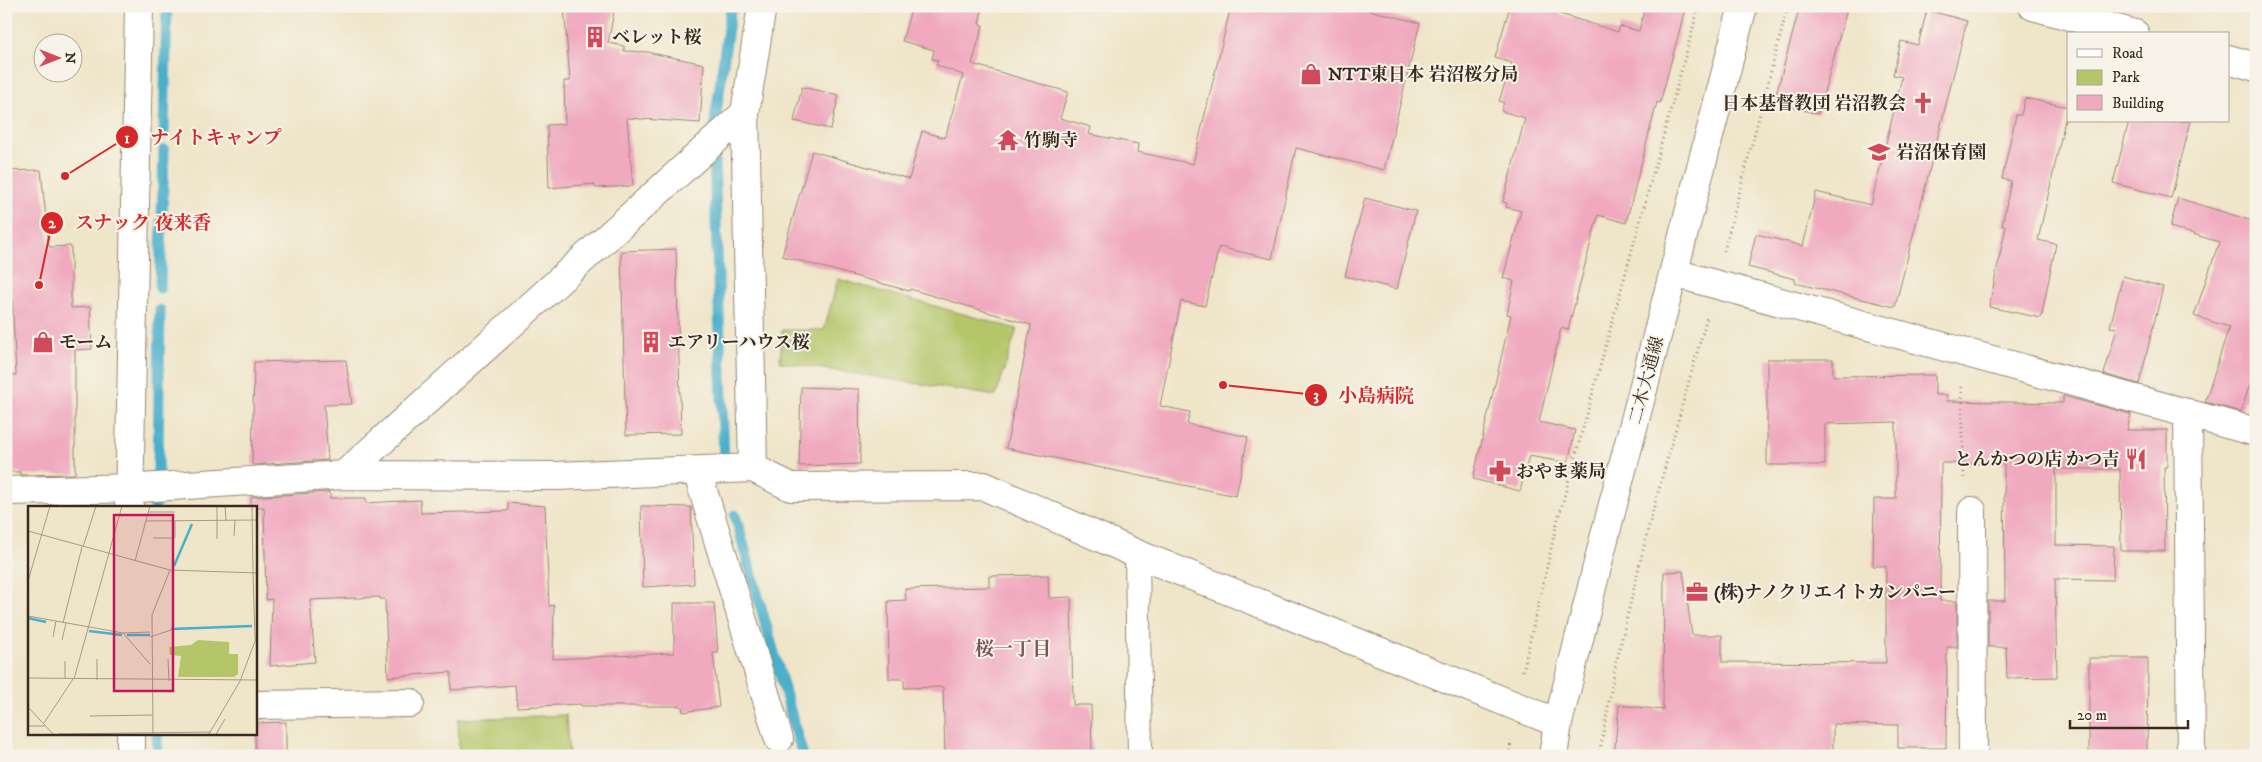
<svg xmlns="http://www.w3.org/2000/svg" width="2262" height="762" viewBox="0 0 2262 762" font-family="'IM FELL DW Pica','Noto Serif JP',serif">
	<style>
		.green { fill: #b4c669; stroke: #787844 }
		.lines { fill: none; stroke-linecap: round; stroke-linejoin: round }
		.stream { stroke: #4aafca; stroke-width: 11 }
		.building { fill: #f0a9bf }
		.service-casing { stroke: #958874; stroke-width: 26 }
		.minor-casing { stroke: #958874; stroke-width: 30 }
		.tertiary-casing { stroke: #958874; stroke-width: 30 }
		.path { stroke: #958874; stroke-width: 3; stroke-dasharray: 1 4; stroke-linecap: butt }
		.service { stroke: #fff; stroke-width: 24 }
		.minor { stroke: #fff; stroke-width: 28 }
		.tertiary { stroke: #fff; stroke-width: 28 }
		.labels { text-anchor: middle; stroke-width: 4; stroke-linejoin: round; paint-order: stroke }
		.poi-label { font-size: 18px; font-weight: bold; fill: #3b2a1e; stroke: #f7f3e8; text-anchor: start }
		.street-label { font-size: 18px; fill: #3b2a1e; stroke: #f7f3e8 }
		.neighbourhood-label { font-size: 19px; font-weight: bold; fill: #7a5656; stroke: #f7f3e8 }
		.inset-river { fill: none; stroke: #4aafca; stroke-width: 2.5 }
		.inset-road { fill: none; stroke: #a79a85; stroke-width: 1 }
		.view { fill: #c2185b; fill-opacity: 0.15; stroke: #c2185b; stroke-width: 2.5 }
		.inset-edge { fill: none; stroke: #3b2a1e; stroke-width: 2.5 }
		.leader { fill: none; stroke: #d62828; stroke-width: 2 }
		.callout-dot { fill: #d62828; stroke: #f7f3e8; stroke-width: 2 }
		.mark-label { font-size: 15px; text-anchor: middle; font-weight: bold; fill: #fff }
		.callout-label { font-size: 19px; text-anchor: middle; font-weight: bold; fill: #d62828; stroke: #f7f3e8; stroke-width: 4; stroke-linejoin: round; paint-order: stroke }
	</style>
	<rect width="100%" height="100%" fill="#f7f3e8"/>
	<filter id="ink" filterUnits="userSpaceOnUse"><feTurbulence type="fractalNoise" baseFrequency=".02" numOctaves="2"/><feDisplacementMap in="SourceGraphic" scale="10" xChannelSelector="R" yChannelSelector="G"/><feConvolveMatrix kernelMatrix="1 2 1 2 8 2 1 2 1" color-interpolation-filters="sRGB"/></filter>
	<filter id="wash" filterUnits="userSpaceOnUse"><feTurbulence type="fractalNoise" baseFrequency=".0096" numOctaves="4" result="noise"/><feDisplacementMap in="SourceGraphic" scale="20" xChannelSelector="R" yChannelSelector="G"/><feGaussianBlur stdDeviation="1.12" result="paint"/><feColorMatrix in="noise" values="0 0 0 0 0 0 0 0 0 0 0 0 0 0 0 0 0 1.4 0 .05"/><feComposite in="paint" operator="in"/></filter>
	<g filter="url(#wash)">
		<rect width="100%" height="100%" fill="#efe5c9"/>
		<path class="green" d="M838,279L1017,329L996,396L780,362L782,330H824Z
			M566,715L569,756H459L458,719Z"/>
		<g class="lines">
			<path class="stream" d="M714,129L731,6
				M164,132L167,6
				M714,156L724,462
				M160,288L164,150
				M155,507L158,466L160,310
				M735,515L803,756
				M157,733L158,756"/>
		</g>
		<g id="blocks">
			<path class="building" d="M564,6H615L608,43L624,46V51L647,52L704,64L700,123L627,118L633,186L595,188L594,184L549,188L547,125L565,124L564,81H570Z
				M912,6H983L979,24L983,25L972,64L1068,92L1060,118L1091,127L1089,134L1138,144L1137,152L1193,164L1231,6H1353L1420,23L1384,170L1296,148L1272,259L1219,247L1205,306L1181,301L1160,406L1190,412L1187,424L1248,437L1236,496L1006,448L1031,325L910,289L909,291L782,256L812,151L909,179L922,131L945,138L963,75L936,65L938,60L932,59L934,50L902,41Z
				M1510,6H1563L1560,14L1618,32L1620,26L1639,31L1645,6H1686L1660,103L1657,102L1626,223L1598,215L1568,330L1561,328L1539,422L1575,430L1568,463L1529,456L1520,491L1473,479L1511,315L1507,314L1514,281L1503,278L1521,211L1506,207L1507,203L1503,202L1525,118L1501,111L1504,103L1499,101L1512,63L1495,58Z
				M1800,6H1848L1818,114L1774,102Z
				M1927,10L1967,21L1895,307L1795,283V279L1748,267L1756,234L1803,246L1816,192L1871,205L1902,77L1893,75L1901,41L1918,45Z
				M802,87L839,95L831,129L794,121Z
				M2025,98L2068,107L2038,240L2056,244L2041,318L1989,307L2006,226H2002L2011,181L2002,179L2016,115H2021Z
				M2129,121H2191L2171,198L2113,183Z
				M41,170L49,247L71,246V308L90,307L92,349L75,350V474L20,475V472H6V374L16,375L12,295L9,294L10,240H6V171Z
				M1365,198L1416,211L1397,289L1345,276Z
				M2178,198L2256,222V365L2241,412L2205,402L2229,327L2194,316L2219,242L2170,227Z
				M676,249L681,434L626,435L621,251Z
				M2123,276L2163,287L2139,384L2104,374L2117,328L2110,327Z
				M1767,359H1833V376L1935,375V395H1947V401L2063,403V396L2131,414L2127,430H2167V467H2164L2165,551H2121L2120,469H2056V545L2114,546L2113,580L2055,579L2057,677L2007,678L2006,647H1988V601H2005L2004,464L1941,463L1940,601H1957V647H1947L1946,748H1898V725L1833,724V756H1614L1619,705L1663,710L1664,572L1683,571L1692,635H1722V662L1886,663V566H1873L1874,499H1896V422L1825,424V465H1767Z
				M346,360L352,404L324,405L328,460L252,465L254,362Z
				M801,387L859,389L860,464L799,466Z
				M330,492V498H366V503L420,500L421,513L508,511V503L545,506L549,606L554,605L553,659L674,653V603H714L718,653H713L719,707L683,712L682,706H581V704L517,707L515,685L451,690V672L388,677L385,599H380V597L310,600L315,662L270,666L272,599L266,600L264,507H251V497Z
				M641,506L691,507L694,584L643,587Z
				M1048,575L1049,598L1071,597L1073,705H1091L1092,756H945L943,687L904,688V679H889L888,601L906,600L905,589L989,587V576Z
				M2089,658H2148L2147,756H2089Z
				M286,722V756H255V723Z"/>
		</g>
	</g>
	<g filter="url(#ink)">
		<use href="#blocks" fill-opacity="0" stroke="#958874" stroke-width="1"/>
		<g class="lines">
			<g class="service-casing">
				<path id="service" d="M1137,554L1140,756"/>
			</g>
			<g class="minor-casing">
				<path id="minor" d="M2033,6L2135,34
					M2228,59L2256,67
					M1674,273L2256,432
					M2188,413L2191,756
					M753,468L745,113L762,6
					M697,471L779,739
					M344,475L745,113
					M6,491L140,488L344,475L556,476L753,468L791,487L984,486L1137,554L1558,723
					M1972,511L1973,756
					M255,705L410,703"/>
			</g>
			<g class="tertiary-casing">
				<path id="tertiary" d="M129,507L139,6
					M131,733V756
					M1553,756L1558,723L1605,535L1743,6"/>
			</g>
			<path class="path" d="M1724,251L1788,6
				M1962,387L1964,478
				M1523,671L1557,523L1699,6
				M1509,756L1511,741
				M1599,756L1616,663L1651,517L1707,317"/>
			<use href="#service" class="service"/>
			<use href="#minor" class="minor"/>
			<use href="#tertiary" class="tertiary"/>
		</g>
	</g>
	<defs>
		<g id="building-bare" transform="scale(1.725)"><path d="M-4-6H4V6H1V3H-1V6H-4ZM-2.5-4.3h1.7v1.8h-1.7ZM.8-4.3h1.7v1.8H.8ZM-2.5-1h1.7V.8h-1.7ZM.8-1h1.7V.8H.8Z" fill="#d1495b" stroke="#f7f3e8" stroke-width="2.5" paint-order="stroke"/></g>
		<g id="shop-bare" transform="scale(1.725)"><path d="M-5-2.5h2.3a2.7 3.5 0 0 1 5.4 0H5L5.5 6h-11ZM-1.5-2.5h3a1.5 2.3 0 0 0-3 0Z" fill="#d1495b" stroke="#f7f3e8" stroke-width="2.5" paint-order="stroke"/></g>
		<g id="church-bare" transform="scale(1.725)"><path d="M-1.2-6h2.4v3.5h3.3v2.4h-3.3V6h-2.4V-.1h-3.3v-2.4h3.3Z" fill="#d1495b" stroke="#f7f3e8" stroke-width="2.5" paint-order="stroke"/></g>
		<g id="temple-bare" transform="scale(1.725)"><path d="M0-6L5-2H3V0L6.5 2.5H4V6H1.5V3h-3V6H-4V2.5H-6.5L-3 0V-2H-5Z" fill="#d1495b" stroke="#f7f3e8" stroke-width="2.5" paint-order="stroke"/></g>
		<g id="school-bare" transform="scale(1.725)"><path d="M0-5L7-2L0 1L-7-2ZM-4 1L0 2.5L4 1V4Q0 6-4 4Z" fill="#d1495b" stroke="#f7f3e8" stroke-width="2.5" paint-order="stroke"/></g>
		<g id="restaurant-bare" transform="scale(1.725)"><path d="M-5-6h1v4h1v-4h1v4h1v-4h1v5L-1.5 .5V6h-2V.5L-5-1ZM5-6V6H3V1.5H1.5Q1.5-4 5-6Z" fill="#d1495b" stroke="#f7f3e8" stroke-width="2.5" paint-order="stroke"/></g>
		<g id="pharmacy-bare" transform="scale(1.725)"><path d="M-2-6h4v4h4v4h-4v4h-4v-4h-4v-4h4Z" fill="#d1495b" stroke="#f7f3e8" stroke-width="2.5" paint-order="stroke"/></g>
		<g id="office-bare" transform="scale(1.725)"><path d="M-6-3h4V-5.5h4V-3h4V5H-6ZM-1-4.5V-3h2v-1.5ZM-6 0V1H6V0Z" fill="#d1495b" stroke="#f7f3e8" stroke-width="2.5" paint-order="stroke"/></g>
	</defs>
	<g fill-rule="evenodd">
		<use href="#building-bare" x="595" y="37"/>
		<use href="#shop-bare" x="1311" y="74"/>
		<use href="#church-bare" x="1923" y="103"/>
		<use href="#temple-bare" x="1008" y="140"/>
		<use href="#school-bare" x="1879" y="152"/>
		<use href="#shop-bare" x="43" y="342"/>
		<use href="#building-bare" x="651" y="342"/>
		<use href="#restaurant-bare" x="2136" y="459"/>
		<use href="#pharmacy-bare" x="1500" y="471"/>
		<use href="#office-bare" x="1697" y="592"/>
	</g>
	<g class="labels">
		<g class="poi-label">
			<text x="612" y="43">ベレット桜</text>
			<text x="1328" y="80">NTT東日本 岩沼桜分局</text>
			<text x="1906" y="109" text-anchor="end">日本基督教団 岩沼教会</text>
			<text x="1024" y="146">竹駒寺</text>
			<text x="1896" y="158">岩沼保育園</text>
			<text x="59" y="348">モーム</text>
			<text x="668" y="348">エアリーハウス桜</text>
			<text x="2120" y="465" text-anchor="end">とんかつの店 かつ吉</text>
			<text x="1516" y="477">おやま薬局</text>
			<text x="1714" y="598">(株)ナノクリエイトカンパニー</text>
		</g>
		<g class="street-label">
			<text transform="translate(1646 380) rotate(-75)" y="6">二木大通線</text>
		</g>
		<g class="neighbourhood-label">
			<text x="1013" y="655">桜一丁目</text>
		</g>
	</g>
	<g transform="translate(28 506)">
		<rect width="229" height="229" fill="#efe5c9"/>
		<path d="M170,134L201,136V148H210V168L206,171H150L153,150L142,149L141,141L163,139Z" fill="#b4c669"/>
		<path class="inset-river" d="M146,60L164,18M0,112L18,116M143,123L224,120M61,125L94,129M99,129H122"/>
		<path class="inset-road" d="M189,0V33M197,0L198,15M224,0L225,67M121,6H147M118,15L229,14M0,25L142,64L229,67M206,30L207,14M125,32H147V15M55,41L68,0M107,55L122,0M225,67L227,133M0,75L22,0M0,110L95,127L122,126M35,117L54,41M95,127L122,158M25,131L28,115M122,131L143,124M34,134L38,117M86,152V174M69,153V174M140,153L141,175M0,172L229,174M37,173V155M46,173L94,0M0,201L25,228M62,210L125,209M16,217L45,173M0,220H17M30,228L183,226M125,228L124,109L142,64M181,228L212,175L229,130M188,228L197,213"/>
		<path class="view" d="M86,9H145V185H86Z"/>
		<rect width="229" height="229" class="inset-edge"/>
	</g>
	<path class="leader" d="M65 176L127 137M39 285L52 223M1223 385L1316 395"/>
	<g class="callout-dot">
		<circle cx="65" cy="176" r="5"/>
		<circle cx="39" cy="285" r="5"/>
		<circle cx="1223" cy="385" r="5"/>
		<circle cx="127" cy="137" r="12"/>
		<circle cx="52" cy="223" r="12"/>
		<circle cx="1316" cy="395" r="12"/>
	</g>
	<g class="mark-label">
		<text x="127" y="143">1</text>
		<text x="52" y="228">2</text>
		<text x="1316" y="400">3</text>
	</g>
	<g class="callout-label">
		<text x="216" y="144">ナイトキャンプ</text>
		<text x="143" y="229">スナック 夜来香</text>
		<text x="1376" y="402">小島病院</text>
	</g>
	<rect width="2262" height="762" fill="none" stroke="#f7f3e8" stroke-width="25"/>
	<rect x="2067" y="32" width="162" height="90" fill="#f7f3e8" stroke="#aca397"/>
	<rect x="2077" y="49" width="25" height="8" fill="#ffffff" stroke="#aca397"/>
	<text x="2112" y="58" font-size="15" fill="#3b2a1e">Road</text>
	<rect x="2077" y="70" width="25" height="15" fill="#b4c669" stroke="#aca397"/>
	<text x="2112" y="82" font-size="15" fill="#3b2a1e">Park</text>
	<rect x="2077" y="95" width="25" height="15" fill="#f0a9bf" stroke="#aca397"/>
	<text x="2112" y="108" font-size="15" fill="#3b2a1e">Building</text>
	<g transform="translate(58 58) rotate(90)"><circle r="24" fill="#f7f3e8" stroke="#aca397"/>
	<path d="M0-4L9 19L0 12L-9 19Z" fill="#d1495b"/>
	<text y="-8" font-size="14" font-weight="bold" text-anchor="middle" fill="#3b2a1e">N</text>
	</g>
	<path d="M2070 720v8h118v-8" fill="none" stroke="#3b2a1e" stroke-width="2.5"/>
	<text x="2077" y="720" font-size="15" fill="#3b2a1e" stroke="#f7f3e8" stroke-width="4" paint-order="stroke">20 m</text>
</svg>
